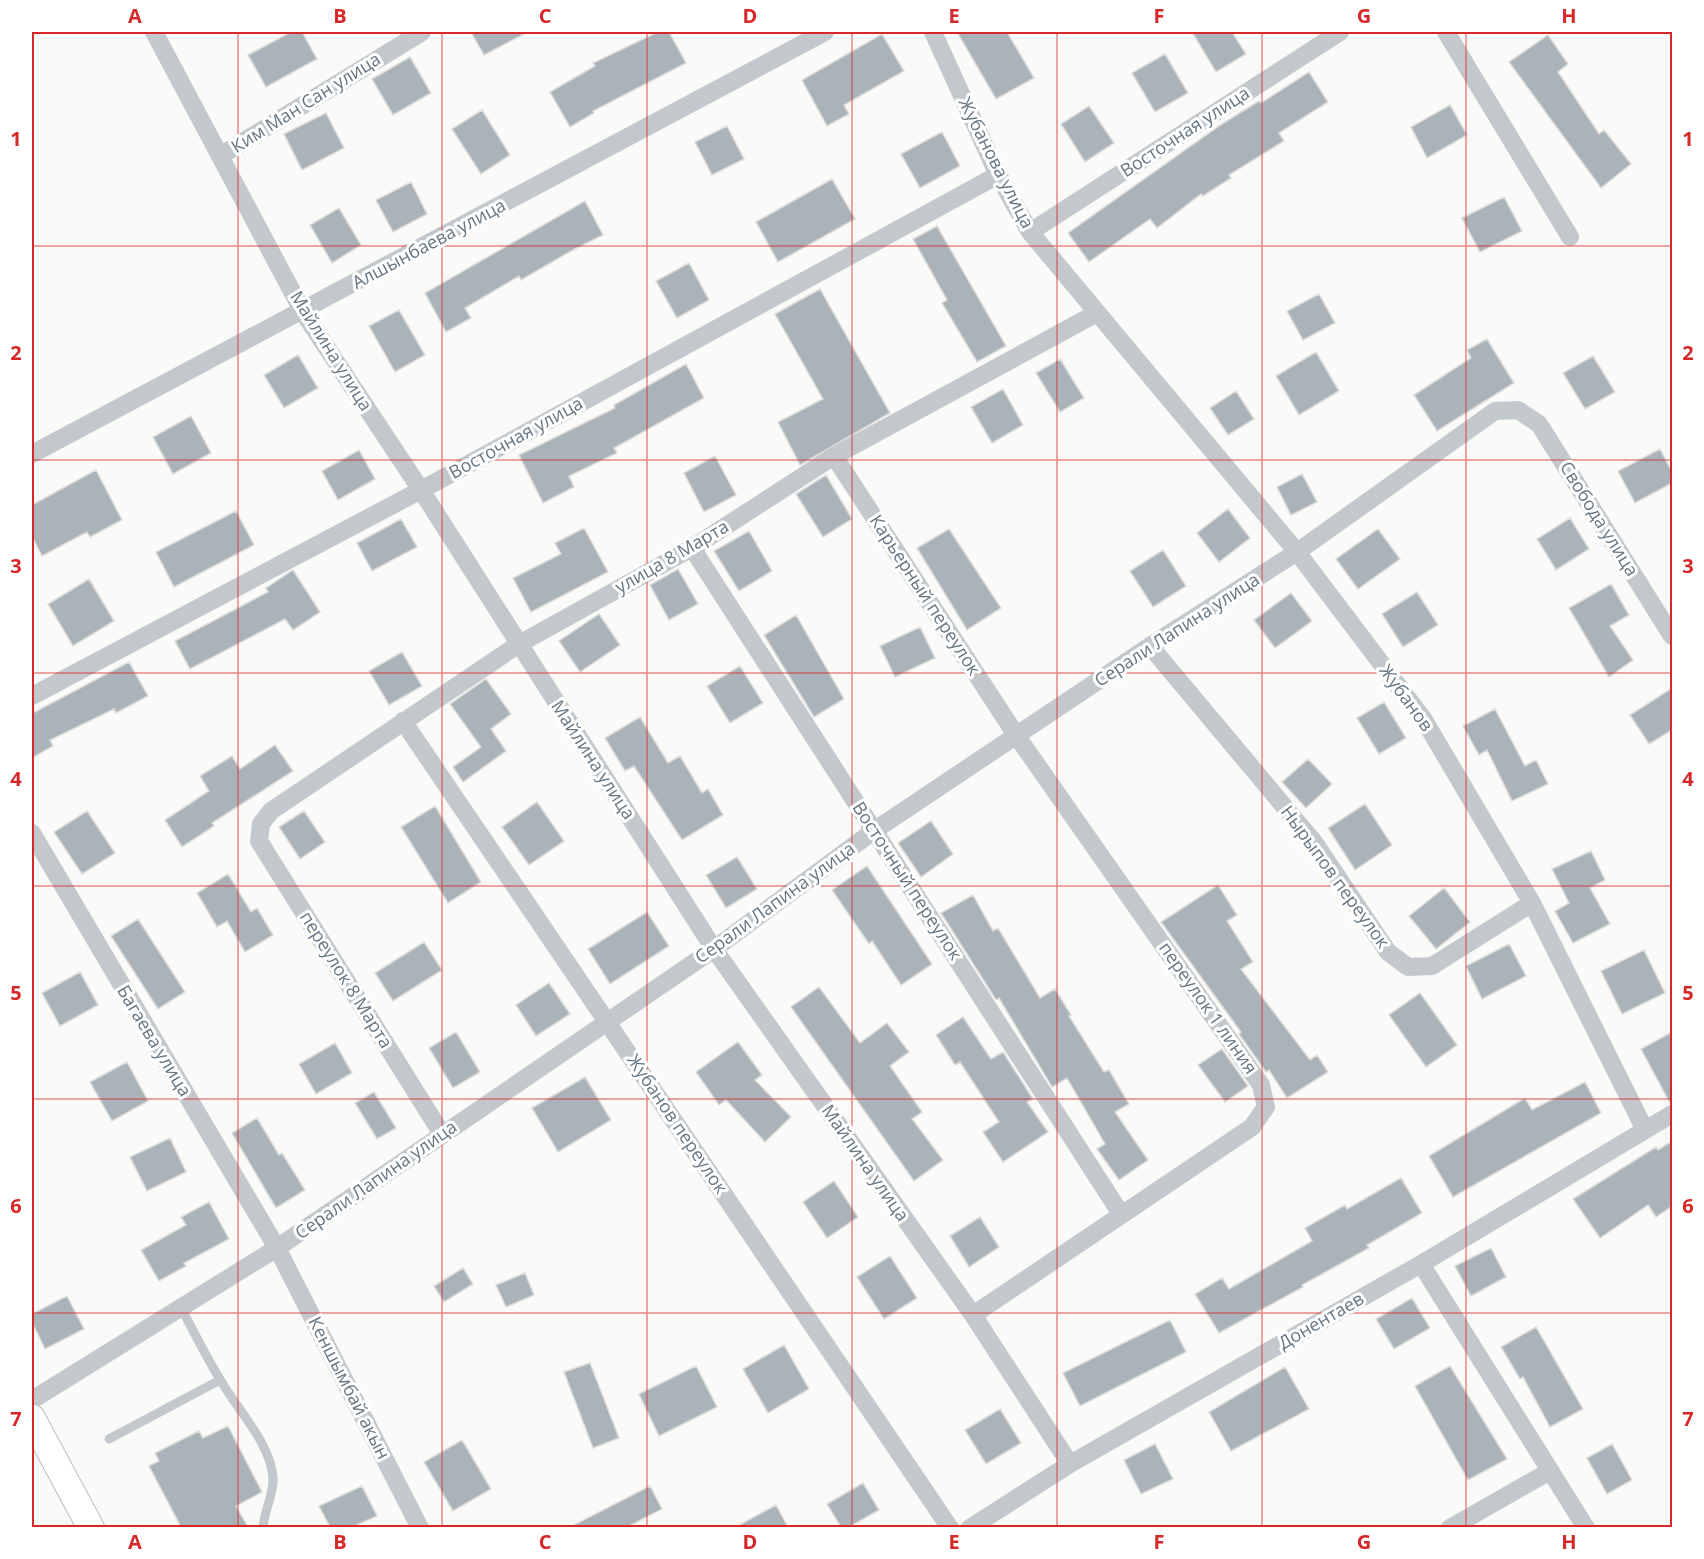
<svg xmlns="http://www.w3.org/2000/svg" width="1704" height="1559" viewBox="0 0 1704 1559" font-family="'Open Sans',sans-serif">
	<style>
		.building { fill: #aab3b9; stroke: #dcdcda; stroke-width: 1.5 }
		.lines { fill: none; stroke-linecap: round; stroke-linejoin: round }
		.secondary-casing { stroke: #b3babf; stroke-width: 28 }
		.lane { stroke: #c3c8cc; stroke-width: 9 }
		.street { stroke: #c3c8cc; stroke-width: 18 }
		.secondary { stroke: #fff; stroke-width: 26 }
		.grid { fill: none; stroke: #d62828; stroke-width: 1.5; stroke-opacity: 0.55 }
		.labels { text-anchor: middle; stroke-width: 6; stroke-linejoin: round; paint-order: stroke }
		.street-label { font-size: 18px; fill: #657683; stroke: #fff }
		.neatline { fill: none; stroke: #d62828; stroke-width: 2 }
		.grid-label { font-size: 20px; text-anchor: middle; font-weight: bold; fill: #d62828 }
	</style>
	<rect width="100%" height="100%" fill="#fafaf8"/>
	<path class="building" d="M291,32H302L317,59L266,87L248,55Z
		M471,32H528L484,55Z
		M658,32H669L686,63L593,111L594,113L570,127L550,92L595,66L593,63Z
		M957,32H1007L1034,78L996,99Z
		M1192,32H1232L1246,54L1216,72Z
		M882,34L904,71L844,105L849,114L827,126L802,80Z
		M1548,35L1568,64L1558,72L1599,134L1604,130L1631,164L1601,188L1509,62Z
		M1165,54L1188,93L1155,112L1132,73Z
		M410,57L431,93L393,115L372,79Z
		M1309,72L1328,102L1279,133L1284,141L1229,175L1231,178L1203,196L1201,194L1157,228L1150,219L1089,262L1068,233L1222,124L1259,101L1261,103Z
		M1450,105L1467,135L1427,158L1411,127Z
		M1089,106L1114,143L1085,162L1061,124Z
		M482,110L510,155L481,174L452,129Z
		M326,113L344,148L302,170L284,134Z
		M727,126L744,159L712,175L695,142Z
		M942,132L960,166L920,188L901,154Z
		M832,179L855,219L778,262L756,222Z
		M411,182L427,214L393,232L376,200Z
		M1504,197L1522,231L1480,252L1462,218Z
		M585,201L603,235L571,251L521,280L519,276L465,308L471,318L446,332L425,293Z
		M339,208L361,245L332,263L310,225Z
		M937,226L1006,346L977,362L942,303L947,300L913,239Z
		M689,263L709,300L677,318L656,281Z
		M820,289L890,413L800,465L778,422L823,399L775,314Z
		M1319,294L1335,323L1303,340L1287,311Z
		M399,310L425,355L395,372L369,326Z
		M1487,339L1514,383L1437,431L1414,395L1471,358L1467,350Z
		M1316,352L1339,391L1299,415L1276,376Z
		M298,355L318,388L284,408L264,375Z
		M1593,356L1615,392L1585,409L1563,373Z
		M1060,359L1084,398L1060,412L1036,373Z
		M686,364L704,398L614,448L617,453L569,476L574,487L543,503L519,455L615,408L614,405Z
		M1003,389L1023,425L992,443L971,407Z
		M1236,391L1254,419L1228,435L1210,408Z
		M191,416L211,453L173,474L153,437Z
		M1660,449L1672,472V483L1635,503L1618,471Z
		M359,450L375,479L338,500L322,471Z
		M715,456L736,495L704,512L684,473Z
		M96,470L122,520L90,537L87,532L42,556L32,536V505Z
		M1302,474L1317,502L1291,515L1277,487Z
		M826,475L852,519L823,537L796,494Z
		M1228,509L1250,538L1219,562L1197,533Z
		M236,511L254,545L174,587L156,552Z
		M1570,518L1589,549L1556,570L1537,539Z
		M401,519L417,547L372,571L357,543Z
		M584,528L608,572L531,612L513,578L561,554L555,543Z
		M949,529L1001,608L967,630L917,548Z
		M1378,529L1400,559L1358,589L1336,559Z
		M749,531L772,571L739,591L714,551Z
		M1163,550L1186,586L1153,607L1130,571Z
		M678,569L698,604L669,620L650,585Z
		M293,570L320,612L293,630L285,619L190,669L175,641L268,592L266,588Z
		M89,579L114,621L73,646L48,604Z
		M1611,584L1629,615L1610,626L1633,660L1609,677L1569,608Z
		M1417,592L1438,625L1403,647L1382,614Z
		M1291,593L1312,621L1275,648L1254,620Z
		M599,614L620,645L580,672L559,641Z
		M796,615L844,699L814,717L764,635Z
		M920,627L935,658L895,677L880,646Z
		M402,652L422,686L389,705L369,671Z
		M129,662L148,696L116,713L114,709L50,740L53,746L32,758V707L35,712Z
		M740,666L763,703L730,723L707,686Z
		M486,679L511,714L491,729L506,751L463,782L453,767L481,747L450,704Z
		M1672,688V730L1649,744L1630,715Z
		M1384,702L1406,738L1379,754L1357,718Z
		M1495,709L1525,766L1536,760L1548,784L1512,801L1487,750L1479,755L1463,726Z
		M640,717L668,763L680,756L702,793L708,789L723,815L682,840L634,766L625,771L605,738Z
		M275,745L293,771L212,823L214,826L182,847L165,820L209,791L200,776L232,756L240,769Z
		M1308,759L1332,784L1306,808L1282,782Z
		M537,802L564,841L529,865L502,827Z
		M1365,804L1392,845L1355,870L1328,828Z
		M435,806L481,882L448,903L401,827Z
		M87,811L115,853L82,874L54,832Z
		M304,811L325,842L300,859L279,827Z
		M931,821L953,854L921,877L898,843Z
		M1591,851L1605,880L1590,888L1610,924L1573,943L1555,911L1569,903L1552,869Z
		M737,857L757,889L726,908L706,875Z
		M867,866L932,964L901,985L872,941L869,944L832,890Z
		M228,874L251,912L257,908L273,935L245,952L227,921L217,927L197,893Z
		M1218,885L1237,915L1227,921L1253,962L1241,969L1310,1060L1317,1055L1328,1072L1287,1098L1269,1070L1266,1072L1239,1034L1241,1032L1161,922Z
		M1444,888L1470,922L1436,949L1409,916Z
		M973,895L993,931L998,928L1040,998L1055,989L1071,1015L1069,1016L1104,1072L1109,1070L1129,1104L1115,1112L1148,1160L1119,1180L1097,1149L1105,1144L1067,1078L1052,1087L999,998L996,1000L941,913Z
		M647,912L669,946L610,984L588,949Z
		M138,919L185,992L158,1009L111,936Z
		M424,942L442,970L393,1001L375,973Z
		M1509,944L1526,976L1482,999L1466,966Z
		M1644,950L1665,993L1622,1014L1601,971Z
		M80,972L98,1005L60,1026L42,993Z
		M549,983L570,1014L536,1036L516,1005Z
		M819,987L860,1043L887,1023L909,1052L890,1066L922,1112L912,1119L943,1160L914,1181L791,1007Z
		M1420,993L1457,1045L1426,1067L1389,1015Z
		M963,1017L991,1059L1003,1052L1033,1099L1027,1102L1048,1132L1003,1162L983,1132L999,1122L960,1062L955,1065L936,1035Z
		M456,1032L480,1072L453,1088L429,1048Z
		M1672,1032V1103H1670L1641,1049Z
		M738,1042L762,1075L755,1080L791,1117L765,1142L726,1100L719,1105L696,1072Z
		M335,1043L352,1073L316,1094L299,1064Z
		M1222,1049L1248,1086L1225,1102L1198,1065Z
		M127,1062L148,1101L112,1121L90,1082Z
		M585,1077L611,1120L558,1152L532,1108Z
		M1585,1082L1601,1113L1453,1197L1429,1156L1525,1098L1532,1110Z
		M374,1092L396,1128L377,1139L355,1103Z
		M257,1118L279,1155L282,1153L305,1190L276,1208L232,1133Z
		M170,1138L186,1172L147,1191L130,1157Z
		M1672,1141V1206L1656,1217L1648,1205L1600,1238L1573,1199L1656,1147L1658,1150Z
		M1401,1178L1422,1213L1367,1245L1369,1248L1302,1285L1303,1287L1219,1333L1195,1294L1222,1278L1229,1289L1312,1241L1305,1228L1345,1205L1347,1209Z
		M834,1181L858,1217L827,1238L803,1202Z
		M209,1202L229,1239L184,1263L186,1266L159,1281L141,1250L186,1225L181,1217Z
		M980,1217L999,1247L969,1267L950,1236Z
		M1491,1248L1506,1277L1471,1296L1455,1266Z
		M890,1256L917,1298L884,1319L857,1277Z
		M463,1268L473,1284L444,1302L434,1286Z
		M525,1273L534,1295L506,1307L496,1285Z
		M67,1296L84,1329L45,1349L32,1322V1314Z
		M1412,1298L1430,1328L1394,1349L1376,1319Z
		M1170,1320L1186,1352L1080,1406L1063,1373Z
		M1536,1327L1583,1409L1550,1427L1523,1377L1520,1379L1501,1347Z
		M784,1345L809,1389L768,1413L743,1369Z
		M590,1363L619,1438L593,1448L564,1372Z
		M696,1366L717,1407L659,1436L639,1394Z
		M1450,1366L1507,1459L1468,1480L1415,1386Z
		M1285,1367L1309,1409L1231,1451L1209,1412Z
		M1000,1409L1021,1443L986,1464L965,1430Z
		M228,1426L262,1492L236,1506L248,1527H181L149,1466L159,1461L155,1453L199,1431L203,1438Z
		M462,1440L491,1489L453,1511L424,1462Z
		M1155,1444L1173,1479L1141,1494L1124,1460Z
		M1612,1444L1632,1480L1607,1494L1587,1458Z
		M863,1483L879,1510L849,1527H841L827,1504Z
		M362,1486L377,1516L352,1527H330L319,1506Z
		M650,1486L662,1509L627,1527H570Z
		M776,1505L788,1527H736Z"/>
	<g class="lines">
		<g class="secondary-casing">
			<path id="secondary" d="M32,1418L91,1528"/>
		</g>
		<path class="lane" d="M181,1308C194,1332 206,1357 221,1381C237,1409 271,1444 273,1478C274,1494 264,1511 263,1528
			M109,1439L220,1380"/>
		<path class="street" d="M154,32L303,312L421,490L714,949L973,1315L1070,1464
			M933,32L998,175L1030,232L1297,552L1424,720L1532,903L1645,1130
			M1446,32L1570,237
			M220,156L422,32
			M1030,232L1340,32
			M32,454L825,32
			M834,456L1016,735L1261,1085L1266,1107L1252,1127L973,1315
			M692,548L1121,1214
			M1150,646L1314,842L1388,952L1408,967L1432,966L1532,903
			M32,696L421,490L998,175
			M403,721L950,1528
			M32,833L277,1248L420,1528
			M442,1134L259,841L261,824L271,811L519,644L692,548L834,456L1097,313
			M1421,1264L1586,1528
			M32,1400L277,1248L714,949L875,830L1150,646L1297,552L1495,411L1518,410L1539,424L1672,636
			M970,1528L1070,1464L1421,1264L1672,1114
			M1450,1528L1550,1471"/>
		<use href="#secondary" class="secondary"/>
	</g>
	<path class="grid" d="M238,32V1528M442,32V1528M647,32V1528M852,32V1528M1057,32V1528M1262,32V1528M1466,32V1528M32,246H1672M32,460H1672M32,673H1672M32,886H1672M32,1099H1672M32,1313H1672"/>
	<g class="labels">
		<g class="street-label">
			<text transform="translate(306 103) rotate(-32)" y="6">Ким Ман Сан улица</text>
			<text transform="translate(1185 132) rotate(-33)" y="6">Восточная улица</text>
			<text transform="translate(996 163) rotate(63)" y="6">Жубанова улица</text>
			<text transform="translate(429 244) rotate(-28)" y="6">Алшынбаева улица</text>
			<text transform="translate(331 351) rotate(58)" y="6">Майлина улица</text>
			<text transform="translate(516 438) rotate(-29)" y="6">Восточная улица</text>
			<text transform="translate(1599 519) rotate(58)" y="6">Свобода улица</text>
			<text transform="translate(672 557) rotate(-30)" y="6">улица 8 Марта</text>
			<text transform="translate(925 595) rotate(57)" y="6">Карьерный переулок</text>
			<text transform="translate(1177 630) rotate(-33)" y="6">Серали Лапина улица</text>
			<text transform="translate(1406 698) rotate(54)" y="6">Жубанов</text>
			<text transform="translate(593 760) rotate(57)" y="6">Майлина улица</text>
			<text transform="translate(1335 877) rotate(54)" y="6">Нырыпов переулок</text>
			<text transform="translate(907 881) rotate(57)" y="6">Восточный переулок</text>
			<text transform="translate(775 903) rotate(-36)" y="6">Серали Лапина улица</text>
			<text transform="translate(346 980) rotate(58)" y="6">переулок 8 Марта</text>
			<text transform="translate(1208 1008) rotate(55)" y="6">переулок 1 линия</text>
			<text transform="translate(154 1041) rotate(59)" y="6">Багаева улица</text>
			<text transform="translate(677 1124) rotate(56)" y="6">Жубанов переулок</text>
			<text transform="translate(865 1163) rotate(55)" y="6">Майлина улица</text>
			<text transform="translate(376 1180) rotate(-35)" y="6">Серали Лапина улица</text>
			<text transform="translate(1321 1321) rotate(-30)" y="6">Донентаев</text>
			<text transform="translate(349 1388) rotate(63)" y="6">Кеншымбай акын</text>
		</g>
	</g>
	<rect width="1704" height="1559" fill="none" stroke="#ffffff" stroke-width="66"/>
	<rect x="33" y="33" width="1638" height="1493" class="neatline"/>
	<g class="grid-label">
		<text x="135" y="23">A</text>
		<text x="340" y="23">B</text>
		<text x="545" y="23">C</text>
		<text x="750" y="23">D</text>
		<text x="954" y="23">E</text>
		<text x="1159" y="23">F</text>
		<text x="1364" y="23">G</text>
		<text x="1569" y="23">H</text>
		<text x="16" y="146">1</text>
		<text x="1688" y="146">1</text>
		<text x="16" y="360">2</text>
		<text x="1688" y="360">2</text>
		<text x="16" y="573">3</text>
		<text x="1688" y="573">3</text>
		<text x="16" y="786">4</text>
		<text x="1688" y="786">4</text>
		<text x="16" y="1000">5</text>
		<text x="1688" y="1000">5</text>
		<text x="16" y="1213">6</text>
		<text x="1688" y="1213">6</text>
		<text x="16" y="1426">7</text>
		<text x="1688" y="1426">7</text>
		<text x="135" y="1549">A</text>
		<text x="340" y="1549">B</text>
		<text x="545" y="1549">C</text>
		<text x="750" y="1549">D</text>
		<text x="954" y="1549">E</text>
		<text x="1159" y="1549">F</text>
		<text x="1364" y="1549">G</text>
		<text x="1569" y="1549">H</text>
	</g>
</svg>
